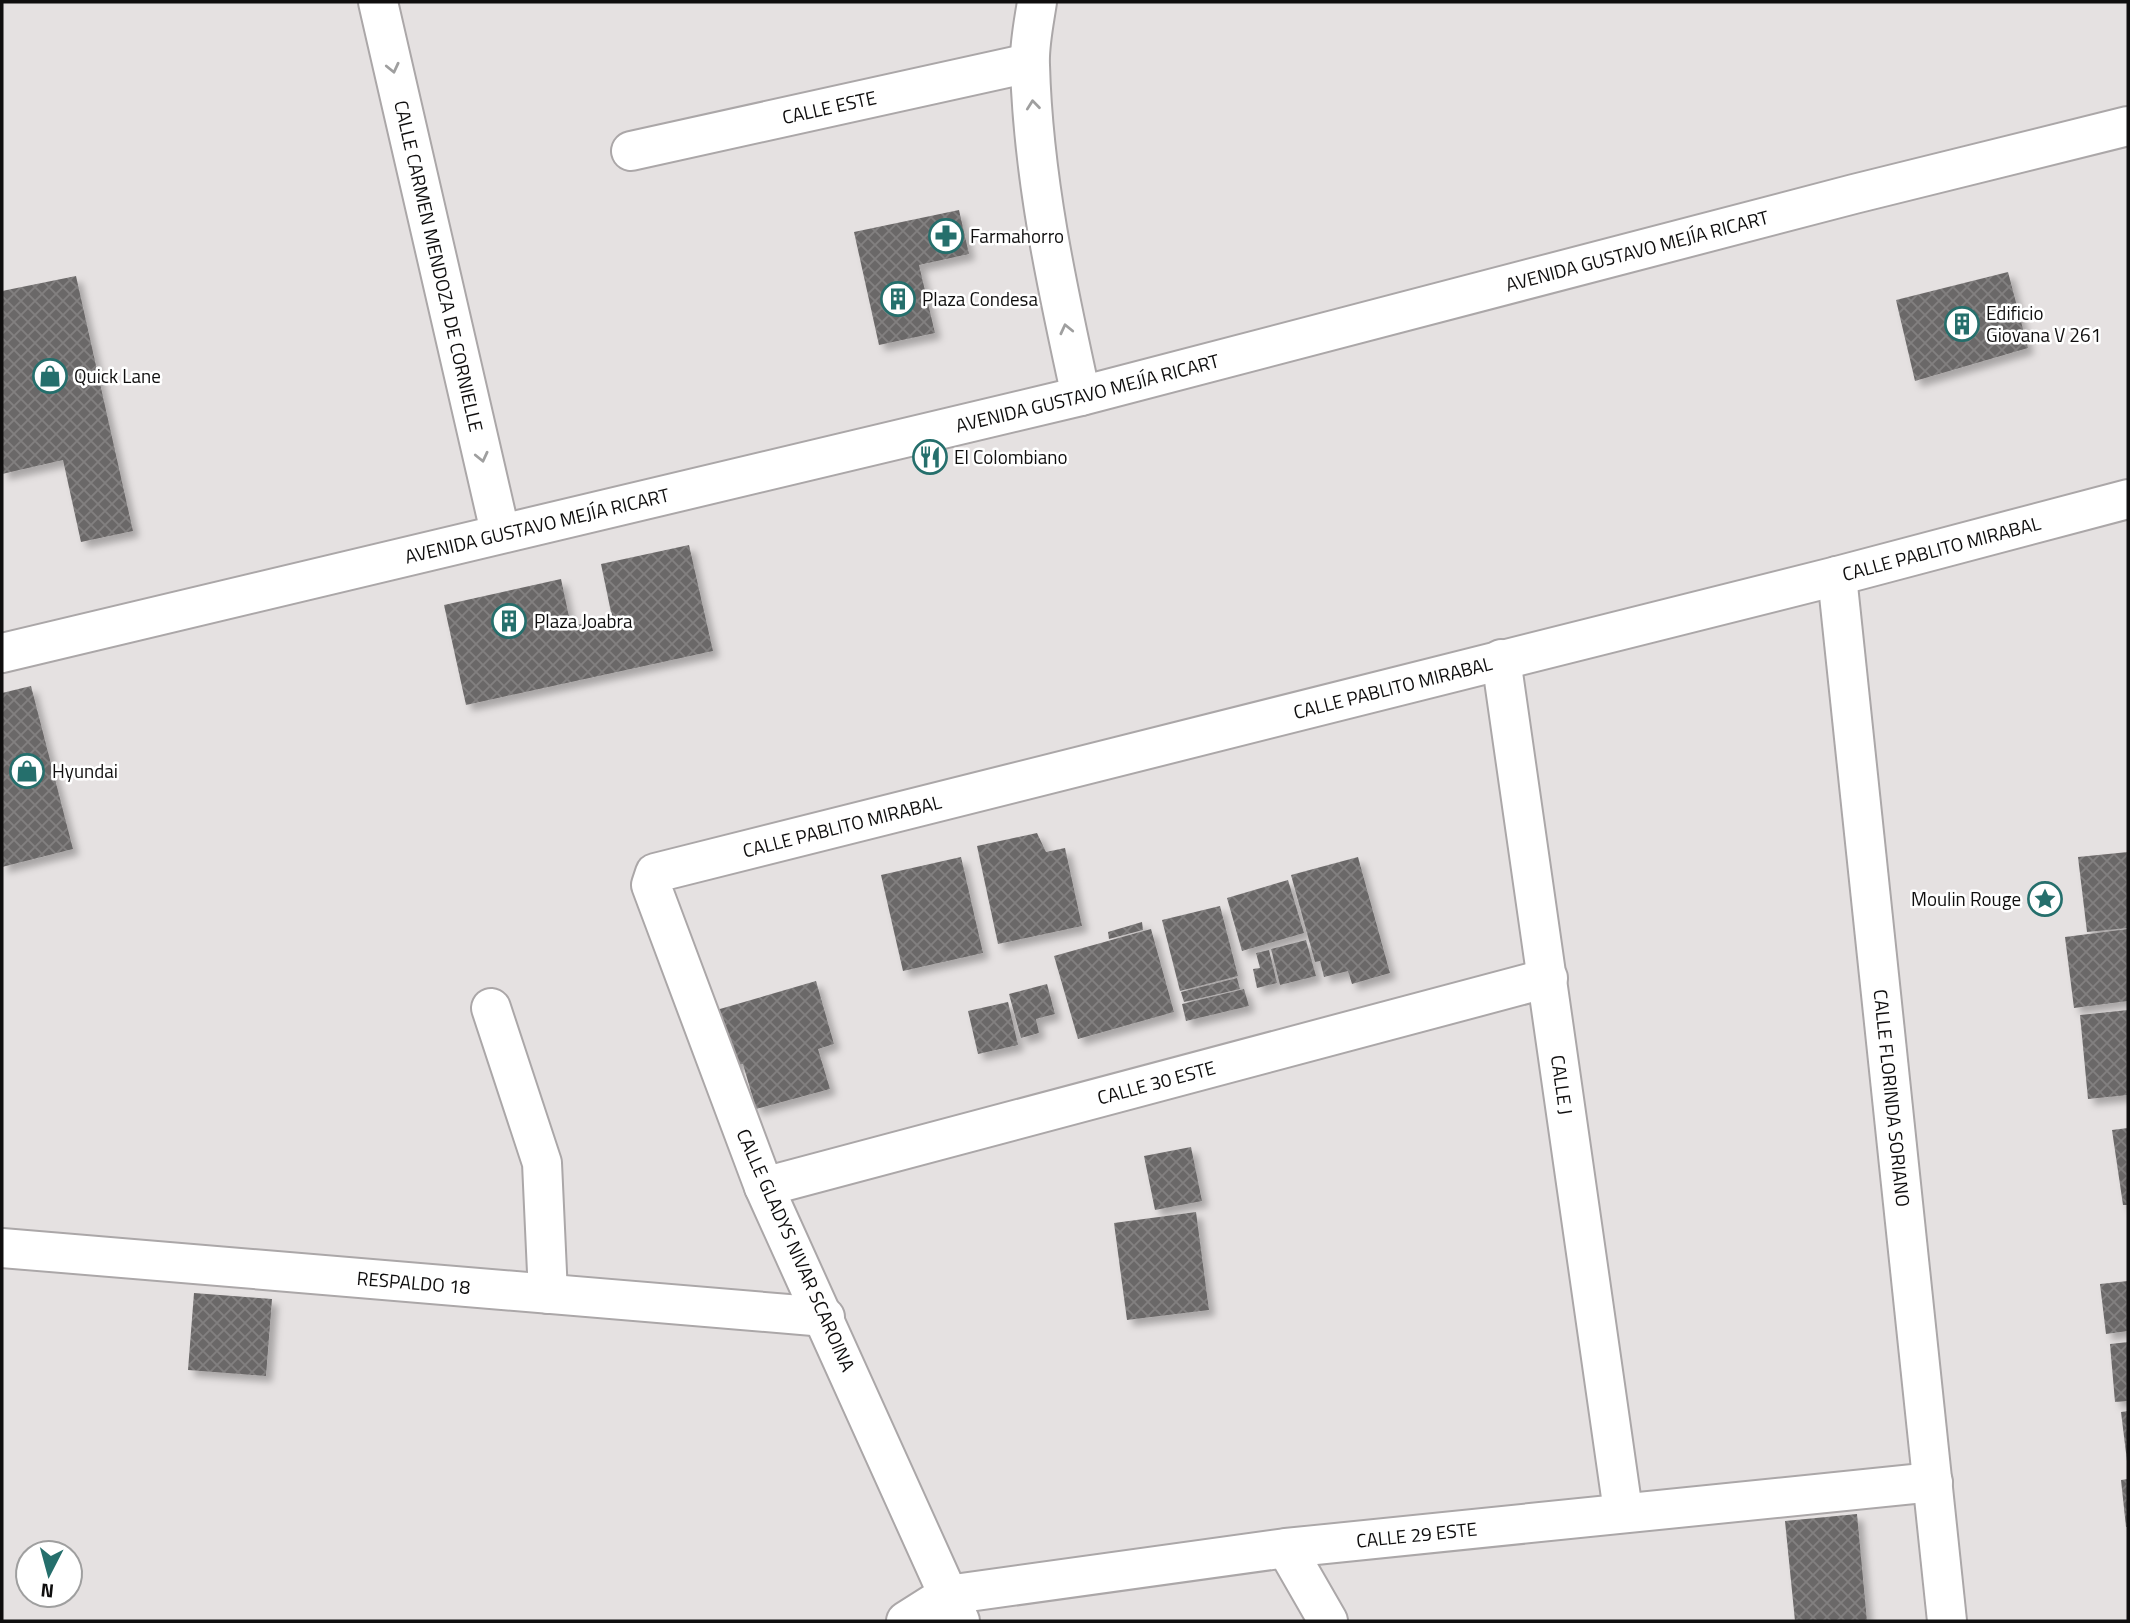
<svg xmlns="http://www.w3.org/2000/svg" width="2130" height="1623" viewBox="0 0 2130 1623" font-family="'Titillium Web',sans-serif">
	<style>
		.building { fill: url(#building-cross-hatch); filter: url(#shadow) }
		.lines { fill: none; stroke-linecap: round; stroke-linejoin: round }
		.minor-casing { stroke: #aba7a8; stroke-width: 42 }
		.minor { stroke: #fff; stroke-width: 38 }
		.oneway { stroke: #9f9f9f }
		.labels { text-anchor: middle; stroke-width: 5; stroke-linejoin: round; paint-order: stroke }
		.street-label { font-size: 19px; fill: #0f0e0e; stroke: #fff }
		.poi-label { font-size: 19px; fill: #0f0e0e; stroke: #fff; text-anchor: start }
	</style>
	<defs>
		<pattern id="building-cross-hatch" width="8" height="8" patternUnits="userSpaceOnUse" patternTransform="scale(1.75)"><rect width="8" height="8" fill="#6b6868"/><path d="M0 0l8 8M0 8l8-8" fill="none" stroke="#828080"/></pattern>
		<filter id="shadow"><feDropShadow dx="6" dy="6" stdDeviation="3.5" flood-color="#0004"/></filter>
	</defs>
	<rect width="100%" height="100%" fill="#e5e1e1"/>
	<path class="building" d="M959,210L969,254L919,265L935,333L879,345L854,232Z
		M2008,272L2028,348L1915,381L1896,300Z
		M76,276L133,531L81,542L63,460L2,474V291Z
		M689,545L713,651L466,705L444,605L561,579L571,626L612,617L601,564Z
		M31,686L73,849L2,867V693Z
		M1037,833L1046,852L1065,848L1082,926L998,944L977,846Z
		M2128,852V928L2087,932L2078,857Z
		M961,857L983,953L903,971L881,875Z
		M1358,857L1390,973L1352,984L1348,971L1324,977L1320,961L1315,962L1291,875Z
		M1288,880L1304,933L1242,951L1227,898Z
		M1220,906L1238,976L1180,991L1162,920Z
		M1142,922L1143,930L1109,939L1108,932Z
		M1151,929L1174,1012L1078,1039L1054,956Z
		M2128,929V1001L2074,1008L2065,937Z
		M1306,940L1316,976L1280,985L1271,949Z
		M1269,950L1277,983L1257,988L1253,969L1260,968L1256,953Z
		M1237,978L1240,989L1184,1002L1181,992Z
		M816,981L834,1044L818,1049L830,1089L756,1109L743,1064L729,1067L713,1011Z
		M1047,984L1055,1014L1036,1019L1039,1033L1021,1038L1009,994Z
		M1244,989L1249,1006L1186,1021L1182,1004Z
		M1008,1002L1018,1045L978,1054L968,1011Z
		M2128,1010V1095L2088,1099L2080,1015Z
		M2128,1128V1205H2123L2112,1130Z
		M1191,1147L1202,1201L1155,1210L1144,1156Z
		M1196,1212L1209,1310L1127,1320L1114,1223Z
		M2128,1281V1331L2106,1334L2100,1284Z
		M194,1293L272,1299L266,1376L188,1370Z
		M2128,1342V1401L2115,1402L2110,1344Z
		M2128,1411V1461H2127L2121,1412Z
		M2128,1479V1527H2126L2121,1480Z
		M1857,1514L1867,1621H1795L1785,1521Z"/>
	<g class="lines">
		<g class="minor-casing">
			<g id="minor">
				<path id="s1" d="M378,2L500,532"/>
				<path d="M1037,2C1034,22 1029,45 1030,65C1033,177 1057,287 1081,396"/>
				<path id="s2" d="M631,151L1029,63"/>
				<path id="s3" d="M1837,576L1947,1621"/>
				<path id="s4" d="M2,653L1081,396L1854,194L2128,126"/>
				<path id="s5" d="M1501,659L1623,1511"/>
				<path d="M491,1008L542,1163L548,1294"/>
				<path id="s6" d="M764,1187L1548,978"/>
				<path id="s7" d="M2,1248L825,1317"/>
				<path d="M1286,1548L1328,1621"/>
				<path id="s8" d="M906,1621L947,1595L1286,1548L1933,1482"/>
				<path id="s9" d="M960,1621L764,1187L651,885L655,873L1837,576L2128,499"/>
			</g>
		</g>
		<use href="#minor" class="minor"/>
	</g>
	<defs><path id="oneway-chevron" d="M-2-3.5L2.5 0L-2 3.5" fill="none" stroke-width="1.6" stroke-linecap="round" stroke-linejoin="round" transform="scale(1.75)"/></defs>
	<g class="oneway">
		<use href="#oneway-chevron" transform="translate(393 68) rotate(77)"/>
		<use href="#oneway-chevron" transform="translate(1033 105) rotate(-96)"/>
		<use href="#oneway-chevron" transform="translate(1066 329) rotate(-103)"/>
		<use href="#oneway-chevron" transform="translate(482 457) rotate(77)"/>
	</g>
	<defs>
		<g id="pharmacy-ring" transform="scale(1.75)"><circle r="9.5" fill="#fff" stroke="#256f6c" stroke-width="1.5"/><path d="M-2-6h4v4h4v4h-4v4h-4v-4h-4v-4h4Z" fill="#256f6c"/></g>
		<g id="building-ring" transform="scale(1.75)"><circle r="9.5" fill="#fff" stroke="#256f6c" stroke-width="1.5"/><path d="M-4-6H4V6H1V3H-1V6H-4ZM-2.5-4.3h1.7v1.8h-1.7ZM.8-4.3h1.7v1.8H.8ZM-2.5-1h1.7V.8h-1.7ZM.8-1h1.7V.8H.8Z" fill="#256f6c"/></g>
		<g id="shop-ring" transform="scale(1.75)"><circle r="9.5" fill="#fff" stroke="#256f6c" stroke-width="1.5"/><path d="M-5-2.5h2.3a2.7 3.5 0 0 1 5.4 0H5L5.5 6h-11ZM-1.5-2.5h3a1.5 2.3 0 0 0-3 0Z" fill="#256f6c"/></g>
		<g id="restaurant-ring" transform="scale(1.75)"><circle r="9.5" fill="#fff" stroke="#256f6c" stroke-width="1.5"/><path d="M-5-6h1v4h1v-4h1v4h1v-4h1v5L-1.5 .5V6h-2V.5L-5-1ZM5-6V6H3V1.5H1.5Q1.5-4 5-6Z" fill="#256f6c"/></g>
		<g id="sight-ring" transform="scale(1.75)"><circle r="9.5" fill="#fff" stroke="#256f6c" stroke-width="1.5"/><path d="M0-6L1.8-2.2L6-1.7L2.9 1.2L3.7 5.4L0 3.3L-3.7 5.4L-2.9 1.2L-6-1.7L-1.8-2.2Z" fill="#256f6c"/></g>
	</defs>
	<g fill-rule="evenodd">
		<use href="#pharmacy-ring" x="946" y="236"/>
		<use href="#building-ring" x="898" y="299"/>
		<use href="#building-ring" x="1962" y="324"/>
		<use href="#shop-ring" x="50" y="376"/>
		<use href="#restaurant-ring" x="930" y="457"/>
		<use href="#building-ring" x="509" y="621"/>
		<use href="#shop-ring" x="27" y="771"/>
		<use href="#sight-ring" x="2045" y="899"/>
	</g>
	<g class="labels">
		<g class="street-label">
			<text dy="7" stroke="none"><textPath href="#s2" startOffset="203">CALLE ESTE</textPath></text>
			<text dy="7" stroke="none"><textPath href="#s4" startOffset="1684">AVENIDA GUSTAVO MEJÍA RICART</textPath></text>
			<text dy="7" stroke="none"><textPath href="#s1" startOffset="271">CALLE CARMEN MENDOZA DE CORNIELLE</textPath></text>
			<text dy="7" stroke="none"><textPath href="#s4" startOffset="1116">AVENIDA GUSTAVO MEJÍA RICART</textPath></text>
			<text dy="7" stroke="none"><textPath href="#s4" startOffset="550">AVENIDA GUSTAVO MEJÍA RICART</textPath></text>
			<text dy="7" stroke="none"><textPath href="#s9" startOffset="2138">CALLE PABLITO MIRABAL</textPath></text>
			<text dy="7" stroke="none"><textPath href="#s9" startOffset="1572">CALLE PABLITO MIRABAL</textPath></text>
			<text dy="7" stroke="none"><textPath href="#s9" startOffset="1004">CALLE PABLITO MIRABAL</textPath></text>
			<text dy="7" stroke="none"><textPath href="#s6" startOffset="406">CALLE 30 ESTE</textPath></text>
			<text dy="7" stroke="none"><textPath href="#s5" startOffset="430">CALLE J</textPath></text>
			<text dy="7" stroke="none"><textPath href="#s3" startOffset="525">CALLE FLORINDA SORIANO</textPath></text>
			<text transform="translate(796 1250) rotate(66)" y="7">CALLE GLADYS NIVAR SCAROINA</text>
			<text dy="7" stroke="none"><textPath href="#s7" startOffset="413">RESPALDO 18</textPath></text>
			<text dy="7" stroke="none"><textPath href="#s8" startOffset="522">CALLE 29 ESTE</textPath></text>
		</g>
		<g class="poi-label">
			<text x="970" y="243">Farmahorro</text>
			<text x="922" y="306">Plaza Condesa</text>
			<text x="1986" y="320">Edificio<tspan x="1986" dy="22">Giovana V 261</tspan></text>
			<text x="74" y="383">Quick Lane</text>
			<text x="954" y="464">El Colombiano</text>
			<text x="534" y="628">Plaza Joabra</text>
			<text x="52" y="778">Hyundai</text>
			<text x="2021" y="906" text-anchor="end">Moulin Rouge</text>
		</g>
	</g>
	<rect width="2130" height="1623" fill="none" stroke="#0f0e0e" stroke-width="7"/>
	<g transform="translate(49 1574) rotate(186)"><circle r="33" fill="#ffffff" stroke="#9f9f9f" stroke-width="2"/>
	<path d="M0-5L12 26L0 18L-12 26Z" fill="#256f6c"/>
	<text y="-10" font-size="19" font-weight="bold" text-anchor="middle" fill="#0f0e0e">N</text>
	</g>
</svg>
